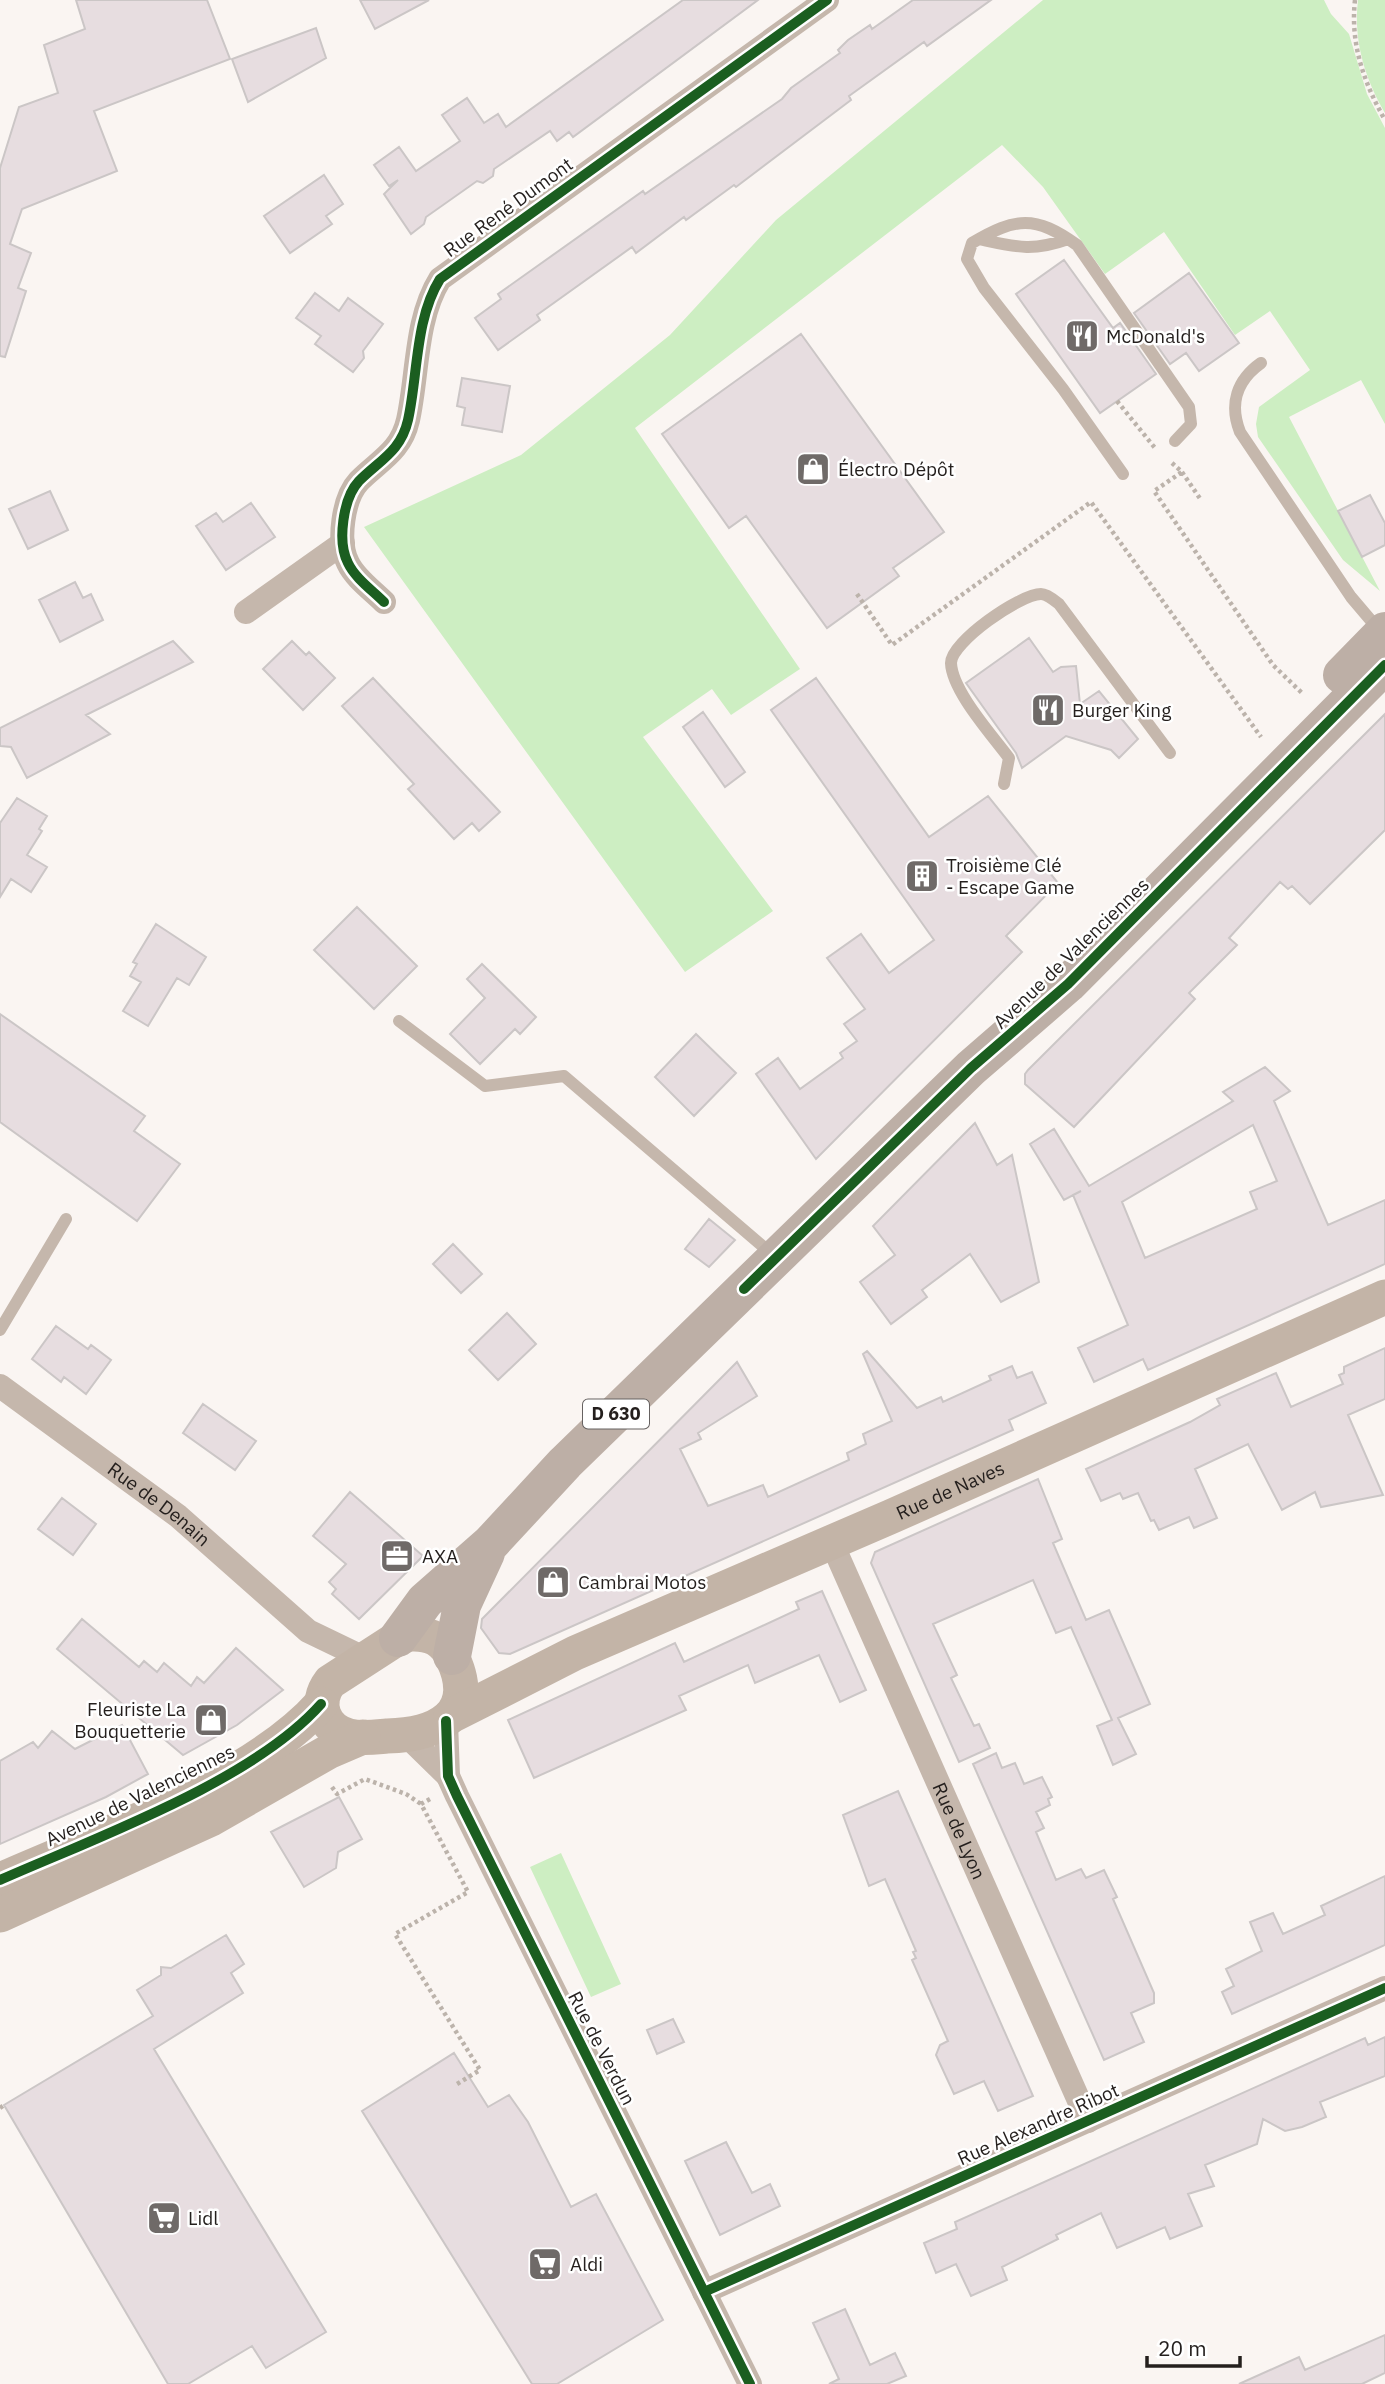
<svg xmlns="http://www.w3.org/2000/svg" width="1385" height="2384" viewBox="0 0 1385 2384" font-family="'IBM Plex Sans',sans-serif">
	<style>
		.green { fill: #cdeec2 }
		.building { fill: #e7dde0; stroke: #cbc6c6; stroke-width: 2; fill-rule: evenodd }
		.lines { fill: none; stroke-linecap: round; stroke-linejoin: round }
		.path { stroke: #bcb3ab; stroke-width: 4.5; stroke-dasharray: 3.5 3.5; stroke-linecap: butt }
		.lane { stroke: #c5b7ac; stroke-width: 12 }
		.street { stroke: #c5b7ac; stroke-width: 24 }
		.secondary { stroke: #c3b4a7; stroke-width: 35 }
		.primary { stroke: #bdafa6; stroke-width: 38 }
		.cycleway-casing { stroke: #fff; stroke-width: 15 }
		.cycleway { stroke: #1b5e20; stroke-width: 10 }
		.labels { text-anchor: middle; stroke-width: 5; stroke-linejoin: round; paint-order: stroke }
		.shield { fill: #fff; stroke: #666261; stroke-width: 2 }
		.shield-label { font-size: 18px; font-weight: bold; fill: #241f1d }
		.street-label { font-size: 19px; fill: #241f1d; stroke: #fff }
		.poi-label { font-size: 19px; fill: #241f1d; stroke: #fff; text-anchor: start }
	</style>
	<rect width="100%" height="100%" fill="#faf5f2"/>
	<path class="green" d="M1043,0H1324L1331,14L1349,34L1367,94L1385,128V424L1361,380L1289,417L1380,591L1343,560L1258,437L1256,424L1259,407L1310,370L1270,311L1235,335L1164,232L1105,274L1043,187L1002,145L635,428L800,669L731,715L712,689L643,737L773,911L685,972L364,527L521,455L670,335L776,220Z
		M1358,0H1385V113C1365,79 1353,40 1358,0Z
		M561,1853L621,1984L591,1997L530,1867Z"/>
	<path class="building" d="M76,0H207L230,59L94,111L117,171L22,209L10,244L31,253L18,288L26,291L5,357L0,356V168L19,107L58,93L44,45L85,29Z
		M360,0H429L375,29Z
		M683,0H758L573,137L569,132L557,141L550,131L494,169L493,176L483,183L477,181L426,217L424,224L411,234L384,194L398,180L389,186L374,165L399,147L416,171L460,141L442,115L467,98L484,123L498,114L506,127Z
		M913,0H991L927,46L924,42L849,96L851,100L736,187L734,185L686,220L684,217L636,253L632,247L537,315L540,320L498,350L475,318L501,299L498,294L643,191L645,194L782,99L791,88L840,53L838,50L848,40L870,25L872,29Z
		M316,28L326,58L248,102L232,59Z
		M324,175L343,204L326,216L332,224L290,253L264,216Z
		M1064,260L1113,328L1120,323L1156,374L1100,413L1016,294Z
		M1189,273L1239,343L1199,371L1186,353L1170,364L1134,313Z
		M315,293L339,311L348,298L383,324L363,351L364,358L353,372L315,344L321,336L296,318Z
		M801,334L944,532L893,568L899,576L827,628L746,516L729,528L662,434Z
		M462,378L510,386L502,432L462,425L465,408L457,406Z
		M50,491L68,530L28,549L9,509Z
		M1370,495L1385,523V545L1362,557L1338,511Z
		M251,503L275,537L226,570L196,526L216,513L223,522Z
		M75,582L83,598L91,594L103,620L60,642L39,600Z
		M1029,638L1053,672L1061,667L1076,666L1080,704L1099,691L1138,739L1119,758L1111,750L1066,736L1022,768L1016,753L966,683Z
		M173,641L193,662L86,715L110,734L27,778L11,747L0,746V728Z
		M292,641L306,655L309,652L335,678L303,710L263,669Z
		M373,678L500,812L479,831L472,823L454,839L408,789L414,784L342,706Z
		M816,678L929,837L988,796L1058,883L1006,936L1022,952L816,1159L756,1074L778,1058L800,1089L843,1058L840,1053L857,1041L844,1024L865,1009L827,958L861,934L889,973L934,940L771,710Z
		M703,712L745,772L725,787L683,727Z
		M1385,714V830L1310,904L1292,886L1288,889L1280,882L1229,938L1237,945L1189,993L1195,999L1074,1127L1025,1084V1074L1028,1070Z
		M17,798L47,816L39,829L42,831L27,855L47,867L31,892L11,879L0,897V823Z
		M357,907L417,966L374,1009L314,950Z
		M156,924L206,957L189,985L177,978L148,1026L123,1011L141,982L130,976L137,964L133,962Z
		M482,964L536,1017L520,1034L515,1029L480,1064L450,1034L485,998L467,979Z
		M0,1014L145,1116L134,1131L180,1164L137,1221L0,1122Z
		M696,1034L736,1073L694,1116L655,1077Z
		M1265,1067L1290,1091L1274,1101L1328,1225L1385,1200V1264L1148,1370L1143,1359L1094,1382L1078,1348L1128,1325L1073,1195L1081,1191L1064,1200L1030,1144L1054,1129L1089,1186L1233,1101L1223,1092ZM1253,1125L1277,1181L1250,1192L1257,1209L1145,1258L1122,1202Z
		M975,1123L997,1165L1012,1155L1039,1282L1001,1302L970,1254L922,1290L927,1297L891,1324L860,1282L895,1255L873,1226Z
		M709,1219L735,1240L709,1267L685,1249Z
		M453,1244L482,1274L461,1293L433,1264Z
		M507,1313L536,1344L498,1380L469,1350Z
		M56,1326L88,1349L91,1345L111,1360L86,1394L64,1377L61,1382L32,1359Z
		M1385,1348V1399L1348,1415L1383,1495L1321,1507L1315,1492L1282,1510L1248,1444L1195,1469L1217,1518L1194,1528L1189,1517L1159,1530L1154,1520L1151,1521L1138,1493L1123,1499L1120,1493L1101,1501L1086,1469L1190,1422L1220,1405L1217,1399L1276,1373L1291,1407L1343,1384L1339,1375L1344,1373V1367Z
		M867,1351L917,1408L941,1397L943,1402L991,1380L989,1376L1012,1366L1017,1378L1032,1372L1046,1403L1009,1420L1013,1430L510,1654L499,1653L481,1628L482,1619L737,1362L757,1396L698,1433L701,1439L680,1449L708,1506L763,1485L768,1497L849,1460L847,1453L866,1444L863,1434L892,1421L863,1354Z
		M203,1404L256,1441L235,1470L183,1433Z
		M1038,1479L1062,1539L1053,1543L1086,1620L1109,1610L1150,1704L1118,1718L1136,1754L1113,1765L1097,1726L1112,1720L1071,1627L1056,1633L1033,1580L933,1624L957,1675L951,1678L974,1726L979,1724L990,1748L959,1762L871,1563L875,1552Z
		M350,1492L423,1556L359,1619L332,1594L336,1589L329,1582L346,1564L313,1536Z
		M62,1498L96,1524L73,1555L38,1529Z
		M822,1591L866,1690L840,1702L819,1655L755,1683L748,1665L679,1696L686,1710L534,1778L508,1720L675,1643L684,1662L799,1609L796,1602Z
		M82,1619L139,1667L144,1661L157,1672L164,1663L191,1686L197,1677L204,1683L236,1648L283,1690L237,1725L183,1755L57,1649Z
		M122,1725L148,1774L106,1797L0,1844V1761L33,1742L38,1748L52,1731L75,1749Z
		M996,1753L1002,1768L1015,1763L1024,1784L1042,1777L1052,1797L1048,1799L1050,1805L1036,1812L1044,1828L1036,1832L1056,1880L1081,1869L1086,1878L1104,1870L1117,1897L1113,1899L1154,1993V2003L1131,2013L1144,2042L1104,2060L973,1764Z
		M898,1791L1033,2096L998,2111L984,2081L954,2094L936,2055L940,2045L948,2041L912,1960L916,1958L913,1952L916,1951L885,1879L869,1886L843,1815Z
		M339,1797L362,1839L338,1852L336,1868L304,1887L271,1832Z
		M1385,1876V1945L1232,2014L1222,1992L1234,1986L1226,1969L1262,1951L1250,1922L1273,1913L1283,1934L1325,1915L1321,1906Z
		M226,1935L244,1964L231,1973L243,1993L154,2049L326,2332L266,2368L252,2346L188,2384H168L4,2105L153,2016L137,1990L161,1975V1967L171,1968Z
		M673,2019L684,2042L657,2054L647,2030Z
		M1385,2037V2076L1320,2102L1326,2117L1302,2127L1285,2131L1263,2119L1257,2144L1205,2165L1214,2186L1188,2194L1202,2226L1170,2239L1165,2227L1117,2248L1101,2213L1056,2235L1058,2239L1002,2267L1007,2280L971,2296L956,2264L936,2273L924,2243L957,2229L955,2222L1365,2038L1368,2045Z
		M454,2053L488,2107L509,2095L528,2122L571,2207L596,2194L663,2320L557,2384H532L362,2111Z
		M726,2142L752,2193L770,2184L780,2206L720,2235L685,2161Z
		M845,2309L870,2365L895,2353L906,2376L887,2384H829L839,2379L813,2323Z
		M1385,2335V2373L1362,2384H1239L1299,2357L1305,2370Z"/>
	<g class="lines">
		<path class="path" d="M1355,0C1350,44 1364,83 1385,120
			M1117,401L1155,448
			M1172,463L1182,472L1154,491L1273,665L1303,694
			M1182,472L1201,500
			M857,594L892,645L1091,502L1261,737
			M332,1787L337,1794L365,1779L406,1794L421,1804
			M430,1799L421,1804L468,1892L395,1934L480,2070L457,2084
			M0,2108L4,2105"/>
		<path class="lane" d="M979,239C1016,247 1032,252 1068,239
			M1261,363C1237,380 1229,404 1240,432L1351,597L1379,630
			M1123,474L1063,389L984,288L967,259L972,243C1016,217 1035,215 1077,245L1189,407L1191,424L1175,441
			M1004,784L1009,758C992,735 952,691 951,663C951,642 1020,594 1041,594C1047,594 1054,600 1059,604L1170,753
			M399,1021L485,1086L564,1076L774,1256
			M0,1330L66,1219"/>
		<g class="street">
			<path d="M384,602C372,590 355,578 348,563C337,542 343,498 359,481C380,460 401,451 408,420C418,375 415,319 440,279L827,0"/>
			<path d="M246,612L343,543"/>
			<path id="s1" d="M0,1386L178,1516L308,1631L364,1658"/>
			<path id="s2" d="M831,1541L1088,2121"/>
			<path d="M446,1721L448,1776L457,1796L750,2384"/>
			<path d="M407,1736L448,1776"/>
			<path d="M704,2292L1385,1988"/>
		</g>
		<g class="secondary">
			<path d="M410,1634C430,1633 444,1639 453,1659C479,1715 436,1735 387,1736C375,1737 361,1739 349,1736C323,1729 314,1703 330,1682L398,1638Z"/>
			<path id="s3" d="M451,1716L575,1653L890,1517L1385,1297"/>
			<path d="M0,1880C95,1838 253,1781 321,1704"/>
			<path d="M0,1915L211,1819L328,1752L363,1737"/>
		</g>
		<path class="primary" d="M1342,675L1385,631
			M398,1638L425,1601L491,1543L565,1463L971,1068L1068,984L1385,665
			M452,1656L462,1605L486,1553"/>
		<g class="cycleway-casing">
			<path id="cycleway" d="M384,602C372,590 355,578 348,563C337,542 343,498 359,481C380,460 401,451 408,420C418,375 415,319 440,279L827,0
				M744,1289L971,1068L1068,984L1385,665
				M446,1721L448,1776L457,1796L750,2384
				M0,1880C95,1838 253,1781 321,1704
				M704,2292L1385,1988"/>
		</g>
		<use href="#cycleway" class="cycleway"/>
	</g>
	<defs>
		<g id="restaurant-square" transform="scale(1.75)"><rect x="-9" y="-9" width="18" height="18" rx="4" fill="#6f6a68" stroke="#fff"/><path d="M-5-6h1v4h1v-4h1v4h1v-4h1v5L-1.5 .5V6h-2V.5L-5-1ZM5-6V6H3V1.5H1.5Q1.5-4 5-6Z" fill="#fff"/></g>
		<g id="shop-square" transform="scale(1.75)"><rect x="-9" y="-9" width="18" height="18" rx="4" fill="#6f6a68" stroke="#fff"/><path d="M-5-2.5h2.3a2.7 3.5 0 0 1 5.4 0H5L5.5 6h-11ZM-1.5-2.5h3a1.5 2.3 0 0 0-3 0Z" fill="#fff"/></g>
		<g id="building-square" transform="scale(1.75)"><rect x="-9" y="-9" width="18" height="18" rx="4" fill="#6f6a68" stroke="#fff"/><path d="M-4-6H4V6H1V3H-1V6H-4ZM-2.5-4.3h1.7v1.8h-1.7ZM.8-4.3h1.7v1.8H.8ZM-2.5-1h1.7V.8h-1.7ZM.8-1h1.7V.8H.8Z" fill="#fff"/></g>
		<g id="office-square" transform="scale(1.75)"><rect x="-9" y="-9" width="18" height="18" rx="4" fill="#6f6a68" stroke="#fff"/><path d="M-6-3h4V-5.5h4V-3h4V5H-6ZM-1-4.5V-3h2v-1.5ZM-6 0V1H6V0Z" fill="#fff"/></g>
		<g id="supermarket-square" transform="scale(1.75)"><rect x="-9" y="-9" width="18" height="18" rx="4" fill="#6f6a68" stroke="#fff"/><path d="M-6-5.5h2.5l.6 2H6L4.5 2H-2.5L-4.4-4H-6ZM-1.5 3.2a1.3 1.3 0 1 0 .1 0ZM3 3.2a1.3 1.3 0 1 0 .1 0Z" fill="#fff"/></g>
	</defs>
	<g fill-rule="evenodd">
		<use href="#restaurant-square" x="1082" y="336"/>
		<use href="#shop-square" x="813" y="469"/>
		<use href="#restaurant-square" x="1048" y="710"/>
		<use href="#building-square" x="922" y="876"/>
		<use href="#office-square" x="397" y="1556"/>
		<use href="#shop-square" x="553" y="1582"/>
		<use href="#shop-square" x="211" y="1720"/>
		<use href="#supermarket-square" x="164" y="2218"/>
		<use href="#supermarket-square" x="545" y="2264"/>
	</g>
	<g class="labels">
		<rect class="shield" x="583" y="1399.5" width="66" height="29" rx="5"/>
		<g class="shield-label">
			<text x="616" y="1420">D 630</text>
		</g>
		<g class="street-label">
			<text transform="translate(508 207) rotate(-36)" y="7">Rue René Dumont</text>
			<text transform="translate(1071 953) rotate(-44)" y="7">Avenue de Valenciennes</text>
			<text dy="7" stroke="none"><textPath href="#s3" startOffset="548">Rue de Naves</textPath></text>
			<text dy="7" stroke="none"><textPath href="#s1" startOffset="198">Rue de Denain</textPath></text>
			<text transform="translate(140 1795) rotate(-26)" y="7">Avenue de Valenciennes</text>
			<text dy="7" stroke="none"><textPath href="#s2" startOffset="317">Rue de Lyon</textPath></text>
			<text transform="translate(602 2048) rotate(63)" y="7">Rue de Verdun</text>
			<text transform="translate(1038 2124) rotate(-24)" y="7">Rue Alexandre Ribot</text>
		</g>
		<g class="poi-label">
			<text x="1106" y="343">McDonald's</text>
			<text x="838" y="476">Électro Dépôt</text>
			<text x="1072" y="717">Burger King</text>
			<text x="946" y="872">Troisième Clé<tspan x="946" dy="22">- Escape Game</tspan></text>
			<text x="422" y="1563">AXA</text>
			<text x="578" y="1589">Cambrai Motos</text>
			<text x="186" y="1716" text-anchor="end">Fleuriste La<tspan x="186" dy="22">Bouquetterie</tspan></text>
			<text x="188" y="2225">Lidl</text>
			<text x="570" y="2271">Aldi</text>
		</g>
	</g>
	<path d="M1147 2356v10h93v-10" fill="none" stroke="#241f1d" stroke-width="3.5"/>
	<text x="1158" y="2356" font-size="21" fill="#241f1d" stroke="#ffffff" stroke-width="5" paint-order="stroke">20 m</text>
</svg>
